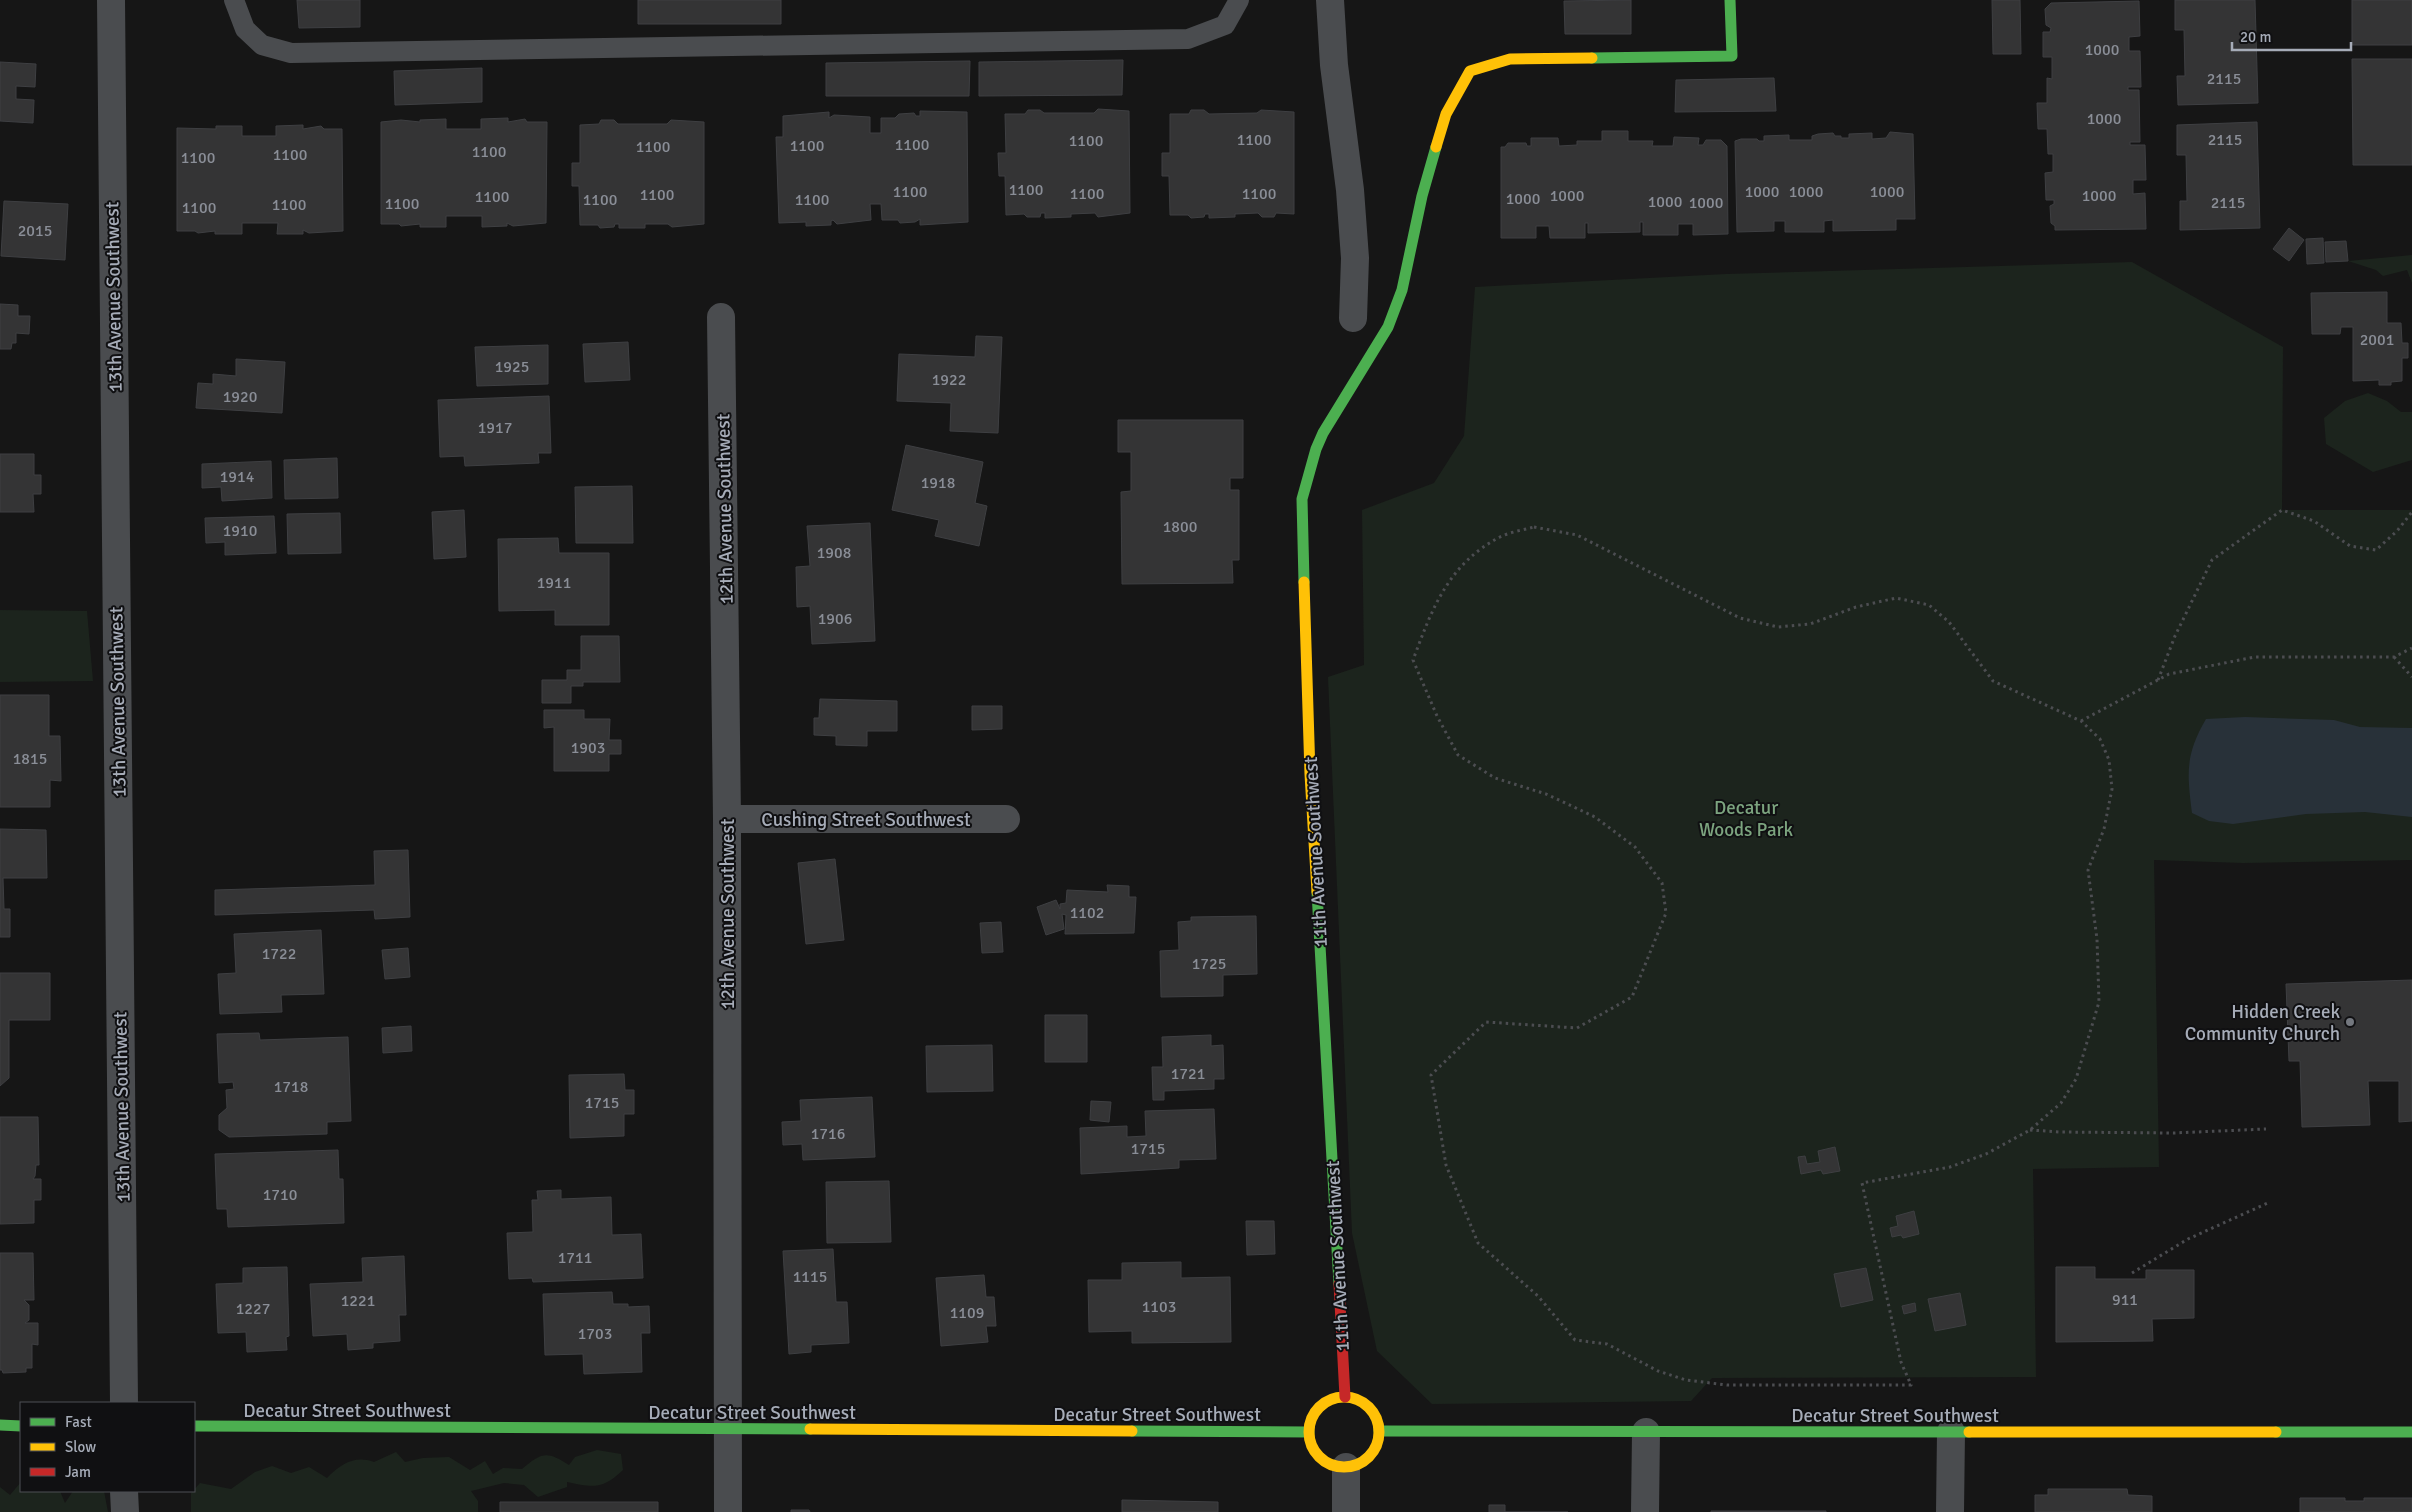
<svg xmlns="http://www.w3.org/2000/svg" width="2412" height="1512" viewBox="0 0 2412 1512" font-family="Signika,sans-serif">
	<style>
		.green { fill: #1c241d }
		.water { fill: #283139 }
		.building { fill: #343435; stroke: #3e3f42 }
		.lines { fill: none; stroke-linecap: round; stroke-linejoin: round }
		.path { stroke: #4c4d51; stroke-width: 3; stroke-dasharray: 2.5 4; stroke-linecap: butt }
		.lane { stroke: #4a4c4f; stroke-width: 20 }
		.street { stroke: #4a4c4f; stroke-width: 28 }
		.fast { stroke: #4caf50; stroke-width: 11 }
		.slow { stroke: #ffc107; stroke-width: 11 }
		.jam { stroke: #c62828; stroke-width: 11 }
		.poi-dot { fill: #74787f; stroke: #101012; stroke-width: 2 }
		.labels { text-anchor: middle; stroke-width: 4; stroke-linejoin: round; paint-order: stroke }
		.number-label { font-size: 16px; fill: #8a8e97 }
		.street-label { font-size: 19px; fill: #a6acb8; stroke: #101012 }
		.park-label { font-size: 19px; fill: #7ca47f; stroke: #101012 }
		.poi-label { font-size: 19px; fill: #a6acb8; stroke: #101012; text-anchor: end }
	</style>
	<rect width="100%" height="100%" fill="#161616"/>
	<path class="green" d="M2412,255V283L2407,270L2383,276L2376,270L2348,261Z
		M2132,262L2283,347L2282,510H2412V860L2243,863L2154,860L2159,1167L2033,1169L2036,1377L1712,1378L1691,1401L1432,1404L1377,1351L1352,1233L1328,677L1364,665L1362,510L1434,483L1464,436L1475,287L1726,274Z
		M2368,393L2387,401L2401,412H2412V460L2373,472L2326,444L2324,418L2345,401Z
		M0,610L87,611L93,681L0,682Z
		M597,1450L621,1454L623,1470C603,1489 594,1488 567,1482V1487L538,1497L524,1485L504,1483L471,1491L478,1501V1512H191V1493L200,1483L231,1489L255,1472L272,1466L291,1473L309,1467L327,1478C341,1464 354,1455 374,1462L396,1452L405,1462L423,1458L449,1457L470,1470L485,1461L493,1474L503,1468L522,1469C542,1452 547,1451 569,1465L575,1457Z
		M21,1482V1491H60L65,1503L73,1491H104L108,1512H0V1487L10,1495Z"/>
	<path class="water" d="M2245,717L2334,720L2360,727L2412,728V817L2365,812L2306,814L2233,824L2209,821L2192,813C2187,773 2185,755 2206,719Z"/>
	<path class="building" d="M297,0H360V27L299,28Z
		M638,0H781V24H638Z
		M1631,0V34H1565L1564,1Z
		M1992,0H2020L2021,54H1993Z
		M2175,0H2255L2258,103L2178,105L2177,76H2185L2184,30H2175Z
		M2352,0H2412V45H2352Z
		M2139,1L2140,36L2129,37V51H2140L2141,87H2128V90H2139L2140,142H2130V145H2145L2146,180H2133V194L2145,193L2146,229L2055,230V226L2051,223L2050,206L2054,204V200H2046L2045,173L2053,172V154H2048L2047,129H2038L2037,103H2047V78L2052,79V57H2043V32H2050L2051,28L2046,25L2045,9L2051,3Z
		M2352,59H2412V165H2353Z
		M1123,60L1122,95L979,96V62Z
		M970,61L969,96H826V63Z
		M0,62L36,64L35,87L16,86V99L34,100L33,123L0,121Z
		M482,68V102L395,105L394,71Z
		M1774,78L1776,111L1675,112L1676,80Z
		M1098,109L1129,111L1130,213L1098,217L1095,213L1071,214V217L1045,218V213H1041L1040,217H1027L1024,214L1006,215L1005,176H999L998,153H1006L1005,114H1025L1028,110H1040L1044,113H1094Z
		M1191,110H1204L1209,114L1257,113L1261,110L1294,112V214L1276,213L1274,217H1262L1258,213L1235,214V217L1209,218V214H1205L1204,217L1191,218L1188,215H1170L1169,176H1162V153H1170V114H1189Z
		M920,111L967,112L968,222L920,225V219L915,222L900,223L898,220H882L881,204H870L871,220L837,224L833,220L831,221V225L806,226V222L779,223L776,137H783V116L829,112V118L834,115L870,117V133H881V118H895L899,114L914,113L916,116H920Z
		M508,118V122L525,119L527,122H547L546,223L513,226L507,223V226L482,227V216H446V227H420V224L401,226L399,224H381V122L401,120L420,122V120L446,119V129H481V119Z
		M601,120H614L618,124H667L671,120L704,122V224L672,227L668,224H645V228H619V224H615L614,227L600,228L598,225H580L579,186H572V163H580V125L599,124Z
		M2257,122L2260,228L2180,230V201H2187L2186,155H2177V125Z
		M303,125V129L321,126L324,129H342L343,231L309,233L303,230V234H277L278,223H242V234H215V231L198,233L195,231H177V128L216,129V126H242V136H276V126Z
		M1602,131H1628V141H1653L1652,146H1673L1674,137L1699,138L1698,145H1703L1706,140H1721L1727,146L1728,234L1693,235V224H1678V235H1643V222H1640V232L1588,233V223H1585V238H1550L1549,226H1536V238H1501V147H1505L1508,143H1526L1527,146H1531V138H1558L1559,146L1577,145V141H1602Z
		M1890,132L1913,134L1915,219H1896V230L1833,231V220L1824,221V232H1785V221H1774V231L1737,232L1735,141L1741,139H1757L1759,141H1764V136L1789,135V140H1812V136L1818,134L1833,133L1835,136H1841V138H1849V134L1872,133V139L1886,138Z
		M4,201L68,204L65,260L1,256Z
		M2289,228L2304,240L2289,261L2273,249Z
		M2323,238L2324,263L2307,264L2306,239Z
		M2346,241L2348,261L2326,262L2325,242Z
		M2387,292V323H2401L2402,343H2408V358H2402V381L2391,382V385H2379V380L2353,381V327H2341L2340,334H2312L2311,293Z
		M0,304L18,305V316H30L29,334L16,333V343H12L11,349H0Z
		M976,336L1002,337L998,433L950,431L951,403L897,401L899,354L975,357Z
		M628,342L630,380L585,382L583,344Z
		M548,345V384L477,386L475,347Z
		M236,359L285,362L282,413L196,408L198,383L213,384V374L236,376Z
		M549,396L551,453H538L539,463L465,466L464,456L440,457L438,400Z
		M1118,420H1243V478H1230V490H1239V560H1232L1233,583L1122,584L1121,492L1131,491V452H1118Z
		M906,445L983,462L975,503L987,506L979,546L935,536L939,520L892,510Z
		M0,454H34V475H41V494H33L34,512H0Z
		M337,458L338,498L285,499L284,460Z
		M271,461L272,498L222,501L221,487L202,488V464Z
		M632,486L633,543H576L575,487Z
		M464,510L466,557L434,559L432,512Z
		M340,513L341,553L288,554L287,514Z
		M274,516L276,553L225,555V542L206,543L205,518Z
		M870,523L875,641L812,644L810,606L797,607L796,567L810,566L807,526Z
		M558,538L559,553H609V625H555V610L499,611L498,539Z
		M581,636H619L620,682H583V686H571V703H542V680H567V670H581Z
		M0,695H49V736H60L61,781L50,780V807H0Z
		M820,699L897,701V731H867V746L836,745V736L814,735V718H819Z
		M972,706H1002V729L972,730Z
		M544,710H584V719H610L609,740H621V754H609V771H554V727L544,728Z
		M0,829L46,830L47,878H3L4,909H10V937H0Z
		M408,850L410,917L375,919L374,910L215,915V890L375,885L374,851Z
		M835,859L844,940L806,944L798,863Z
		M1107,885L1129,886V897H1136L1134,933L1065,934L1066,915L1062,914L1064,929L1046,935L1037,907L1056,900L1060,909V904L1066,903L1067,890L1108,892Z
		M1256,916L1257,974L1223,975V996L1161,997L1160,951L1179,950L1178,922L1191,921V917Z
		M1001,922L1003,952L982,953L980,923Z
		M321,930L324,994L281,995L282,1012L220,1014L218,974L236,973L234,934Z
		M408,948L410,977L385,979L382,950Z
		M0,973H50V1020H9V1078L0,1086Z
		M2412,980V1121L2399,1122V1081H2368L2370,1125L2302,1127L2300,1061H2289L2286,984Z
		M1045,1015H1087V1062H1045Z
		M411,1026L412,1051L383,1053L382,1028Z
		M259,1033L260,1040L348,1037L351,1121L327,1122V1134L229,1137L219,1130V1115L227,1108L226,1090L234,1089L233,1082L219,1083L217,1034Z
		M1211,1035V1046L1223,1045L1224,1079H1214V1089L1164,1091V1100H1153L1152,1067H1163L1162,1037Z
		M992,1045L993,1091L927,1092L926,1046Z
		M624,1074L625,1090H634V1114H624V1136L570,1138L569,1075Z
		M872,1097L875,1157L803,1160L802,1144L783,1145L782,1122L801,1121L800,1100Z
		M1091,1101L1111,1102L1109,1122L1090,1120Z
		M1214,1109L1216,1159L1179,1160V1168L1081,1174L1080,1128L1127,1126V1137L1146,1136L1145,1111Z
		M0,1117H38L39,1165H36L35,1176L33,1179H41V1200H34V1223L0,1224Z
		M1835,1147L1840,1171L1823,1174L1821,1170L1801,1174L1798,1157L1805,1156L1807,1164L1820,1162L1818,1151Z
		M338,1150L339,1179H343L344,1223L228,1227L227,1209H217L215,1154Z
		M889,1181L891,1242L827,1243L826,1182Z
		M561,1190V1199L611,1197L612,1235L641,1234L643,1278L533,1282L532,1278L509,1279L507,1233L533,1232L532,1200H538L537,1191Z
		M1914,1211L1919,1234L1903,1238L1901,1235L1892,1237L1890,1228L1898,1226L1896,1216Z
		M1246,1221H1274L1275,1254L1247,1255Z
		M833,1249L836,1302H847L849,1343L811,1345V1352L789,1354L783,1251Z
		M0,1253H33L34,1300H24L29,1305V1320L25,1323H38V1345L32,1344V1368H26V1372L3,1373L2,1370H0Z
		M404,1256L406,1315H399L400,1341L373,1343V1348L348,1350L347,1334L313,1336L310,1284L363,1282L362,1258Z
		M1181,1262V1278L1230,1277L1231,1342L1132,1343V1331L1089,1332L1088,1280H1122V1263Z
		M287,1267L289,1336L286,1337L287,1350L247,1352L246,1332L218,1333L216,1284L243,1283V1268Z
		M2056,1267H2095V1279H2146V1270H2194V1318L2152,1319L2153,1341L2056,1342Z
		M1866,1268L1873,1300L1841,1307L1834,1274Z
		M984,1275L986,1297H994L996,1326H986L988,1342L941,1346L936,1278Z
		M612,1292L613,1304H628V1307L649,1306L650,1333H641L642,1372L584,1374L583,1354L545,1355L543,1294Z
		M1960,1293L1966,1325L1935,1331L1928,1299Z
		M1915,1303L1916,1311L1904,1314L1902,1306Z
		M2048,1489H2127L2128,1495L2152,1496V1512H2035V1495H2048Z
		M2300,1498H2345V1501H2364V1498H2412V1512H2300Z
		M1122,1500L1218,1502V1512H1122Z
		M500,1502H658V1512H500Z
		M1489,1505H1505V1512H1568H1489Z
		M791,1510H809L810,1512H791Z
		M1711,1511H1826V1512H1711Z"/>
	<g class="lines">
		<path class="path" d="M1534,527L1577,535L1740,618L1778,627L1810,624L1856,607L1896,598L1929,605L1949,622L1993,681L2081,721L2100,739L2109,760L2112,789L2104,829L2088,870L2097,939L2099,1002L2076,1079L2061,1103L2030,1130L1986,1154L1950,1167L1862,1183L1901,1362L1911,1385H1727L1686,1380L1658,1371L1607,1344L1575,1340L1538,1296L1478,1243L1446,1165L1431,1075L1486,1022L1577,1028L1632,997L1666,913L1662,883L1635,847L1595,817L1546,794L1495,778L1458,755L1437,716L1413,660C1432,609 1448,564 1500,537C1510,532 1523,530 1534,527Z
			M2394,657L2412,677
			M2158,680L2175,636L2212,560L2282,510L2314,521L2350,546L2376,550L2397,531L2412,512
			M2081,721L2169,674L2255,657H2394L2412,648
			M2030,1130L2060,1132L2173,1133L2266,1129
			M2132,1273L2188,1239L2270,1202"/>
		<path class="lane" d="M234,0L245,29L262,45L291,53L1188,39L1225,25L1239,0"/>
		<path class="street" d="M111,0L124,1403
			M1330,0L1334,65L1350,190L1355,258L1353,318
			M721,317L727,819L728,1512
			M727,819H1006
			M124,1491L125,1512
			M1346,1512V1467
			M1645,1512L1646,1432
			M1950,1512L1951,1432"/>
		<path class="fast" d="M1592,58L1732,56L1730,0
			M1304,582L1302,499L1316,449L1323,433L1388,327L1402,290L1422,196L1436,147
			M1317,892L1339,1284
			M0,1425L21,1426
			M194,1426L810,1429
			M1132,1431L1309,1432
			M1379,1431L1969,1432
			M2276,1432H2412"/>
		<path class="slow" d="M1436,147L1446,114L1470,71L1510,59L1592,58
			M1304,582L1310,774L1317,892
			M1309 1432a35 35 0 1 1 70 0a35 35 0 1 1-70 0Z
			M810,1429L1132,1431
			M1969,1432H2276"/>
		<path class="jam" d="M1339,1284L1345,1397"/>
	</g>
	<circle class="poi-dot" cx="2350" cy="1022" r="5"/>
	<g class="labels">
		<g class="number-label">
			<text x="2102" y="55">1000</text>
			<text x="2224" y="84">2115</text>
			<text x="2104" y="124">1000</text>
			<text x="1254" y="145">1100</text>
			<text x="2225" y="145">2115</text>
			<text x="1086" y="146">1100</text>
			<text x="912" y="150">1100</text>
			<text x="807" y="151">1100</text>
			<text x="653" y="152">1100</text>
			<text x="489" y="157">1100</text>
			<text x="290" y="160">1100</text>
			<text x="198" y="163">1100</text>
			<text x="1026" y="195">1100</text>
			<text x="910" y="197">1100</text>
			<text x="1762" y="197">1000</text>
			<text x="1806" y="197">1000</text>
			<text x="1887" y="197">1000</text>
			<text x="1087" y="199">1100</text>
			<text x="1259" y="199">1100</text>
			<text x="657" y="200">1100</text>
			<text x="1567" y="201">1000</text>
			<text x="2099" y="201">1000</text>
			<text x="492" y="202">1100</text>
			<text x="1523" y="204">1000</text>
			<text x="600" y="205">1100</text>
			<text x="812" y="205">1100</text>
			<text x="1665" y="207">1000</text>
			<text x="1706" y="208">1000</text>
			<text x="2228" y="208">2115</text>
			<text x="402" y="209">1100</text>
			<text x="289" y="210">1100</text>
			<text x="199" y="213">1100</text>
			<text x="35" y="236">2015</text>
			<text x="2377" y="345">2001</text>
			<text x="512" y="372">1925</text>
			<text x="949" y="385">1922</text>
			<text x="240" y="402">1920</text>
			<text x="495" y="433">1917</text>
			<text x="237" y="482">1914</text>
			<text x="938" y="488">1918</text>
			<text x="1180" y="532">1800</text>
			<text x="240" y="536">1910</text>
			<text x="834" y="558">1908</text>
			<text x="554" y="588">1911</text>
			<text x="835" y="624">1906</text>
			<text x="588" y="753">1903</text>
			<text x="30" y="764">1815</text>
			<text x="1087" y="918">1102</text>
			<text x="279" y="959">1722</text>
			<text x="1209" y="969">1725</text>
			<text x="1188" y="1079">1721</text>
			<text x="291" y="1092">1718</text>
			<text x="602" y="1108">1715</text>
			<text x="828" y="1139">1716</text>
			<text x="1148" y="1154">1715</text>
			<text x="280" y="1200">1710</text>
			<text x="575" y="1263">1711</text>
			<text x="810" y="1282">1115</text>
			<text x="2125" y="1305">911</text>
			<text x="358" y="1306">1221</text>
			<text x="1159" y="1312">1103</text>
			<text x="253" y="1314">1227</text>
			<text x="967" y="1318">1109</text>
			<text x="595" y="1339">1703</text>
		</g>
		<g class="street-label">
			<text transform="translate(113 297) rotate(-91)" y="7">13th Avenue Southwest</text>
			<text transform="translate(724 509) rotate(-91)" y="7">12th Avenue Southwest</text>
			<text transform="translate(117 702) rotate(-91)" y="7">13th Avenue Southwest</text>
			<text x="866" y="826">Cushing Street Southwest</text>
			<text transform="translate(1315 852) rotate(-93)" y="7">11th Avenue Southwest</text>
			<text transform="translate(727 914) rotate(-90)" y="7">12th Avenue Southwest</text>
			<text transform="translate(121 1107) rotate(-91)" y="7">13th Avenue Southwest</text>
			<text transform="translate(1337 1256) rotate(-93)" y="7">11th Avenue Southwest</text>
			<text x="347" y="1417">Decatur Street Southwest</text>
			<text x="752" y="1419">Decatur Street Southwest</text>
			<text x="1157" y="1421">Decatur Street Southwest</text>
			<text x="1895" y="1422">Decatur Street Southwest</text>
		</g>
		<g class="park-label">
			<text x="1746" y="814">Decatur<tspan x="1746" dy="22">Woods Park</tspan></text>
		</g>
		<g class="poi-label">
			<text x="2340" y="1018">Hidden Creek<tspan x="2340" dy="22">Community Church</tspan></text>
		</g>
	</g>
	<rect x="20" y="1402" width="175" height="90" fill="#101012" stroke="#4c4e54"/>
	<rect x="30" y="1418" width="25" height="8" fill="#4caf50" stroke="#4c4e54"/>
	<text x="65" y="1427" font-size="15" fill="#a6acb8">Fast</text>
	<rect x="30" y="1443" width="25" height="8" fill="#ffc107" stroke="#4c4e54"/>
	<text x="65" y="1452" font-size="15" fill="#a6acb8">Slow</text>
	<rect x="30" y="1468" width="25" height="8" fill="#c62828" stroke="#4c4e54"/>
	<text x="65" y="1477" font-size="15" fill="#a6acb8">Jam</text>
	<path d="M2232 42v8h119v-8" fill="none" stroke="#a6acb8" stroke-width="2.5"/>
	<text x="2240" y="42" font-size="15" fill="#a6acb8" stroke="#101012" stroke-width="4" paint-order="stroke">20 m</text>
</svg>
